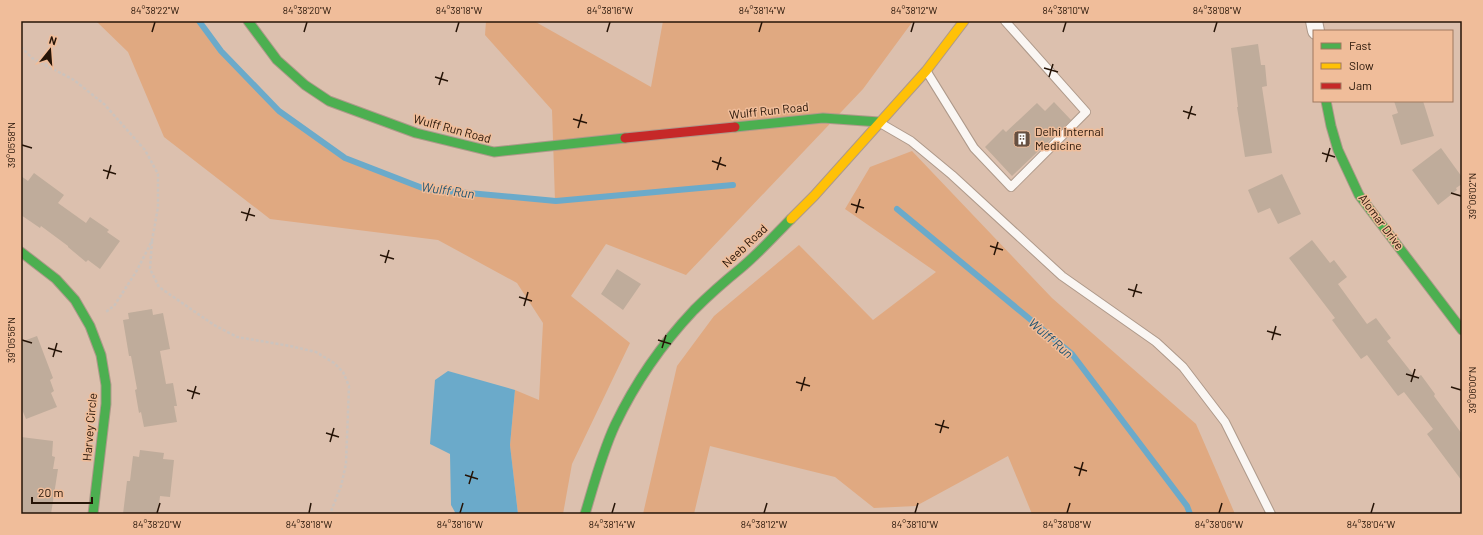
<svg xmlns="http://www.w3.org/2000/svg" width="1483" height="535" viewBox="0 0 1483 535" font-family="Barlow,sans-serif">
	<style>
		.green { fill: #e0a981 }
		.water { fill: #6baaca }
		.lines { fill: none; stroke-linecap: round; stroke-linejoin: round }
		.stream { stroke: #6baaca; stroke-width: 6 }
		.building { fill: #bfac9b }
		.lane-casing { stroke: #ae998a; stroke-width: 10 }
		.street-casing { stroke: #ae998a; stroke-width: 18 }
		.fast-casing { stroke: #ae998a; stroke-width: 11 }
		.slow-casing { stroke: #ae998a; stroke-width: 11 }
		.jam-casing { stroke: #ae998a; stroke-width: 11 }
		.path { stroke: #ccc3bd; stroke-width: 2.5; stroke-dasharray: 3 2; stroke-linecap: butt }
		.lane { stroke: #faf6f3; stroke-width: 8 }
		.street { stroke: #faf6f3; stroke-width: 16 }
		.fast { stroke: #4caf50; stroke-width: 9 }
		.slow { stroke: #ffc107; stroke-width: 9 }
		.jam { stroke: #c62828; stroke-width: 9 }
		.ticks { fill: none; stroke: #261407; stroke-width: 1.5 }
		.labels { text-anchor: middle; stroke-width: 3; stroke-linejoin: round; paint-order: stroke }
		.street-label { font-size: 12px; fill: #261407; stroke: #f0bd9a }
		.poi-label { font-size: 12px; fill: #261407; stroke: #f0bd9a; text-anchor: start }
		.water-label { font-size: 13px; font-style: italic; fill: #225673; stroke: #f0bd9a }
		.neatline { fill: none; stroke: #261407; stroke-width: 1.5 }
		.ticks-label { font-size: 10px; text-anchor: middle; fill: #261407 }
	</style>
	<rect width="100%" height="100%" fill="#dcc0ae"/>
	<path class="green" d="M96,21H199L221,51L279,111L345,158L425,189L555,201L552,110L485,35L486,21H534L651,87L663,21H913L863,89L686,275L606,244L571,296L630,343L572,464L563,514H518L510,445L515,390L539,400L543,323L517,283L438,240L270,219L164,137L128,52Z
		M912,151L1052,298L1196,424L1235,514H1032L1008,456L916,506L874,508L835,477L710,446L694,514H643L677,366L714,316L799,245L873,320L936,272L845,209L870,167Z"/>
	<path class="water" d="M448,371L515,390L510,445L518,514H456L451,505L450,454L430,444L435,380Z"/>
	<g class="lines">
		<path class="stream" d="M199,21L221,51L279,111L345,158L425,189L556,201L733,185
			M897,209L1072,354L1187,506L1190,514"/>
	</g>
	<path class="building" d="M1258,44L1261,65H1265L1267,86L1262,87L1272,153L1245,157L1237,107H1238L1231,48Z
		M1394,101H1423L1434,136L1401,145L1392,115L1398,113Z
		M1054,102L1071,120L1012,176L985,147L1003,129L1006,132L1037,103L1045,111Z
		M1441,148L1462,177V184L1456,188L1457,190L1438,205L1412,170Z
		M34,173L64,195L58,203L86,223L90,217L109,230L107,232L120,241L100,269L88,260L86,262L68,247V246L41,226L40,228L21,215V176L28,181Z
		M1282,174L1301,214L1278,224L1270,208L1258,213L1248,190Z
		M1312,240L1330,263L1334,260L1347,277L1338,284L1367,324L1376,318L1391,338L1387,341L1416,378L1421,375L1435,394L1434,396L1462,434V481L1427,434L1433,429L1404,392L1398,396L1367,355L1361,359L1332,320L1335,318L1289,258Z
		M617,269L641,284L623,310L601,294Z
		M152,309L153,315L163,313L170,349L160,351L166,384L173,383L177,406H174L177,422L144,427L141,412L139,413L135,390L137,389L131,356H129L123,320L129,319L128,313Z
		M37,336L53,378L50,380L54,391L51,393L57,407L26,419L21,407V342Z
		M21,437L53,441L52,456L55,457L53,469H58L51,514H21Z
		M140,450L164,453L163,459L174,460L170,497L160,496L158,514H123L127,481H130L133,456L139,457Z"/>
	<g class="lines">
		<g class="lane-casing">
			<path id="lane" d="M927,72L974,148L1011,187L1086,112L1005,21
				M880,123L911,141L952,175L1062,276L1156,342L1183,367L1225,422L1271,514"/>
		</g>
		<g class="street-casing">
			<path id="street" d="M1314,21L1316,31"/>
		</g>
		<g class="fast-casing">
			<path id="fast" d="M248,21L277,60L305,85L329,101L416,133L494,152L625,138
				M1326,101L1331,126L1338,150L1359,195L1462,330
				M735,127L823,118L879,122
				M21,252L56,279L75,300L90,326L101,355L106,385V404L93,514
				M585,514C594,484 602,453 615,425C635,383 662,344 694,310C709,295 725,281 741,268C759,253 775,235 791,219"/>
		</g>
		<g class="slow-casing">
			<path id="slow" d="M791,219L814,196L926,71L964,21"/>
		</g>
		<g class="jam-casing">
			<path id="jam" d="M625,138L735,127"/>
		</g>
		<path class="path" d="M21,47L32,58L74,80L104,104L145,150L158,174V207L152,241L136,272L114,306L106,312
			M152,241L150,269L159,287L214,325L237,337L290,346L316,352L334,363L343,372L349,386L346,464L341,486L330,514"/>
		<use href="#lane" class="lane"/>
		<use href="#street" class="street"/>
		<use href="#fast" class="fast"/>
		<use href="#slow" class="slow"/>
		<use href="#jam" class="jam"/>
	</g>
	<path class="ticks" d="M152,32L155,22M304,32L307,22M456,32L459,22M607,32L610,22M759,32L762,22M911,32L914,22M1063,32L1066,22M1214,32L1217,22M1044,68L1058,72M435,77L448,81M1049,77L1053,64M439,85L443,72M1183,111L1196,115M573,119L587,123M1188,119L1192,106M578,128L582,114M22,145L32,148M1322,153L1335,157M712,161L726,166M1326,162L1330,148M103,170L116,174M717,170L721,157M107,179L111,165M1451,193L1461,196M851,204L864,208M241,212L255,216M856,213L860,199M246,221L250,208M990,246L1003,250M380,255L394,259M994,255L998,242M385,263L389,250M1128,289L1142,293M519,297L532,301M1133,297L1137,284M524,306L528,292M1267,331L1281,335M22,340L32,343M658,340L671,344M1272,340L1276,326M48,348L62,352M662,348L666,335M53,357L57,343M1406,374L1419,378M796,382L810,386M1411,382L1415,369M1451,387L1461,390M187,390L200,394M801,391L805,377M192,399L196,386M935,424L949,428M326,433L339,437M940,433L944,420M330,442L334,428M1074,467L1087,471M465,475L478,479M1079,476L1083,462M469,484L473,471M157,513L160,503M309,513L311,503M460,513L463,503M612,513L615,503M764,513L767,503M915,513L918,503M1067,513L1070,503M1219,513L1222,503M1371,513L1374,503"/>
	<defs>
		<g id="building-square" transform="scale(0.9)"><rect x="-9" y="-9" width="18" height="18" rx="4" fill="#665041" stroke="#f0bd9a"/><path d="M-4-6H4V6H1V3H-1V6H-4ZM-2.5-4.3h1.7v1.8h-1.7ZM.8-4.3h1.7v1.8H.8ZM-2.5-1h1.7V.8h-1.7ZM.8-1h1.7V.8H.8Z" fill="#fff"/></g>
	</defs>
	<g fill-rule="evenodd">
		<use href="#building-square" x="1022" y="139"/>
	</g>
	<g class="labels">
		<g class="street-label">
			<text transform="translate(769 111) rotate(-6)" y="4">Wulff Run Road</text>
			<text transform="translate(452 129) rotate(15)" y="4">Wulff Run Road</text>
			<text transform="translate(1381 222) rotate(53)" y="4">Alomar Drive</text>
			<text transform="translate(745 246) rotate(-43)" y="4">Neeb Road</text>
			<text transform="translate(90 427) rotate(-85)" y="4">Harvey Circle</text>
		</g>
		<g class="poi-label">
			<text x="1035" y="136">Delhi Internal<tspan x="1035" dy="14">Medicine</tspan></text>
		</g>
		<g class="water-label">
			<text transform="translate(448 190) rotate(8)" y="5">Wulff Run</text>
			<text transform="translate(1051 338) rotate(41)" y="5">Wulff Run</text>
		</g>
	</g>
	<rect width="1483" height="535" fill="none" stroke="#f0bd9a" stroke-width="44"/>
	<rect x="1313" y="30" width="140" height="72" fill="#f0bd9a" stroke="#9f795f"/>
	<rect x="1321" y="43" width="20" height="6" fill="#4caf50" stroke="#9f795f"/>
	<text x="1349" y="50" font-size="12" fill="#261407">Fast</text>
	<rect x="1321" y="63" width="20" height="6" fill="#ffc107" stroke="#9f795f"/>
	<text x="1349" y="70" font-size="12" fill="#261407">Slow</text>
	<rect x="1321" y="83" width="20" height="6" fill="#c62828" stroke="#9f795f"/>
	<text x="1349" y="90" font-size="12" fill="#261407">Jam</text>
	<g transform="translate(50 50) rotate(17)" stroke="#f0bd9a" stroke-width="3" paint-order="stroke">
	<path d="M0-3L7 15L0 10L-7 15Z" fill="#261407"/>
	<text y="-6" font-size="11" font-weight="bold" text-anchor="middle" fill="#261407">N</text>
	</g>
	<path d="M32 497v6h60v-6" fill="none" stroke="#261407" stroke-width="2"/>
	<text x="38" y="497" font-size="12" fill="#261407" stroke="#f0bd9a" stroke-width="3" paint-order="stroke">20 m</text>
	<rect x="22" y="22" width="1439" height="491" class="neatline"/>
	<g class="ticks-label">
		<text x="155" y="14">84°38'22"W</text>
		<text x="307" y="14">84°38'20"W</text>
		<text x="459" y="14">84°38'18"W</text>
		<text x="610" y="14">84°38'16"W</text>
		<text x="762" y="14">84°38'14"W</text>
		<text x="914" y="14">84°38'12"W</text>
		<text x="1066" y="14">84°38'10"W</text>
		<text x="1217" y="14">84°38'08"W</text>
		<text transform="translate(11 145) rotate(-90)" y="4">39°05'58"N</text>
		<text transform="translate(1472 196) rotate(-90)" y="4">39°06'02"N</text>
		<text transform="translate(11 340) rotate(-90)" y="4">39°05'56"N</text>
		<text transform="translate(1472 390) rotate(-90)" y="4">39°06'00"N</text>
		<text x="157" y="528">84°38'20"W</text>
		<text x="309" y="528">84°38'18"W</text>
		<text x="460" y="528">84°38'16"W</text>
		<text x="612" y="528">84°38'14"W</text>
		<text x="764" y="528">84°38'12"W</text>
		<text x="915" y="528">84°38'10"W</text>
		<text x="1067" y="528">84°38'08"W</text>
		<text x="1219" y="528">84°38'06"W</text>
		<text x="1371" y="528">84°38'04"W</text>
	</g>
</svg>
